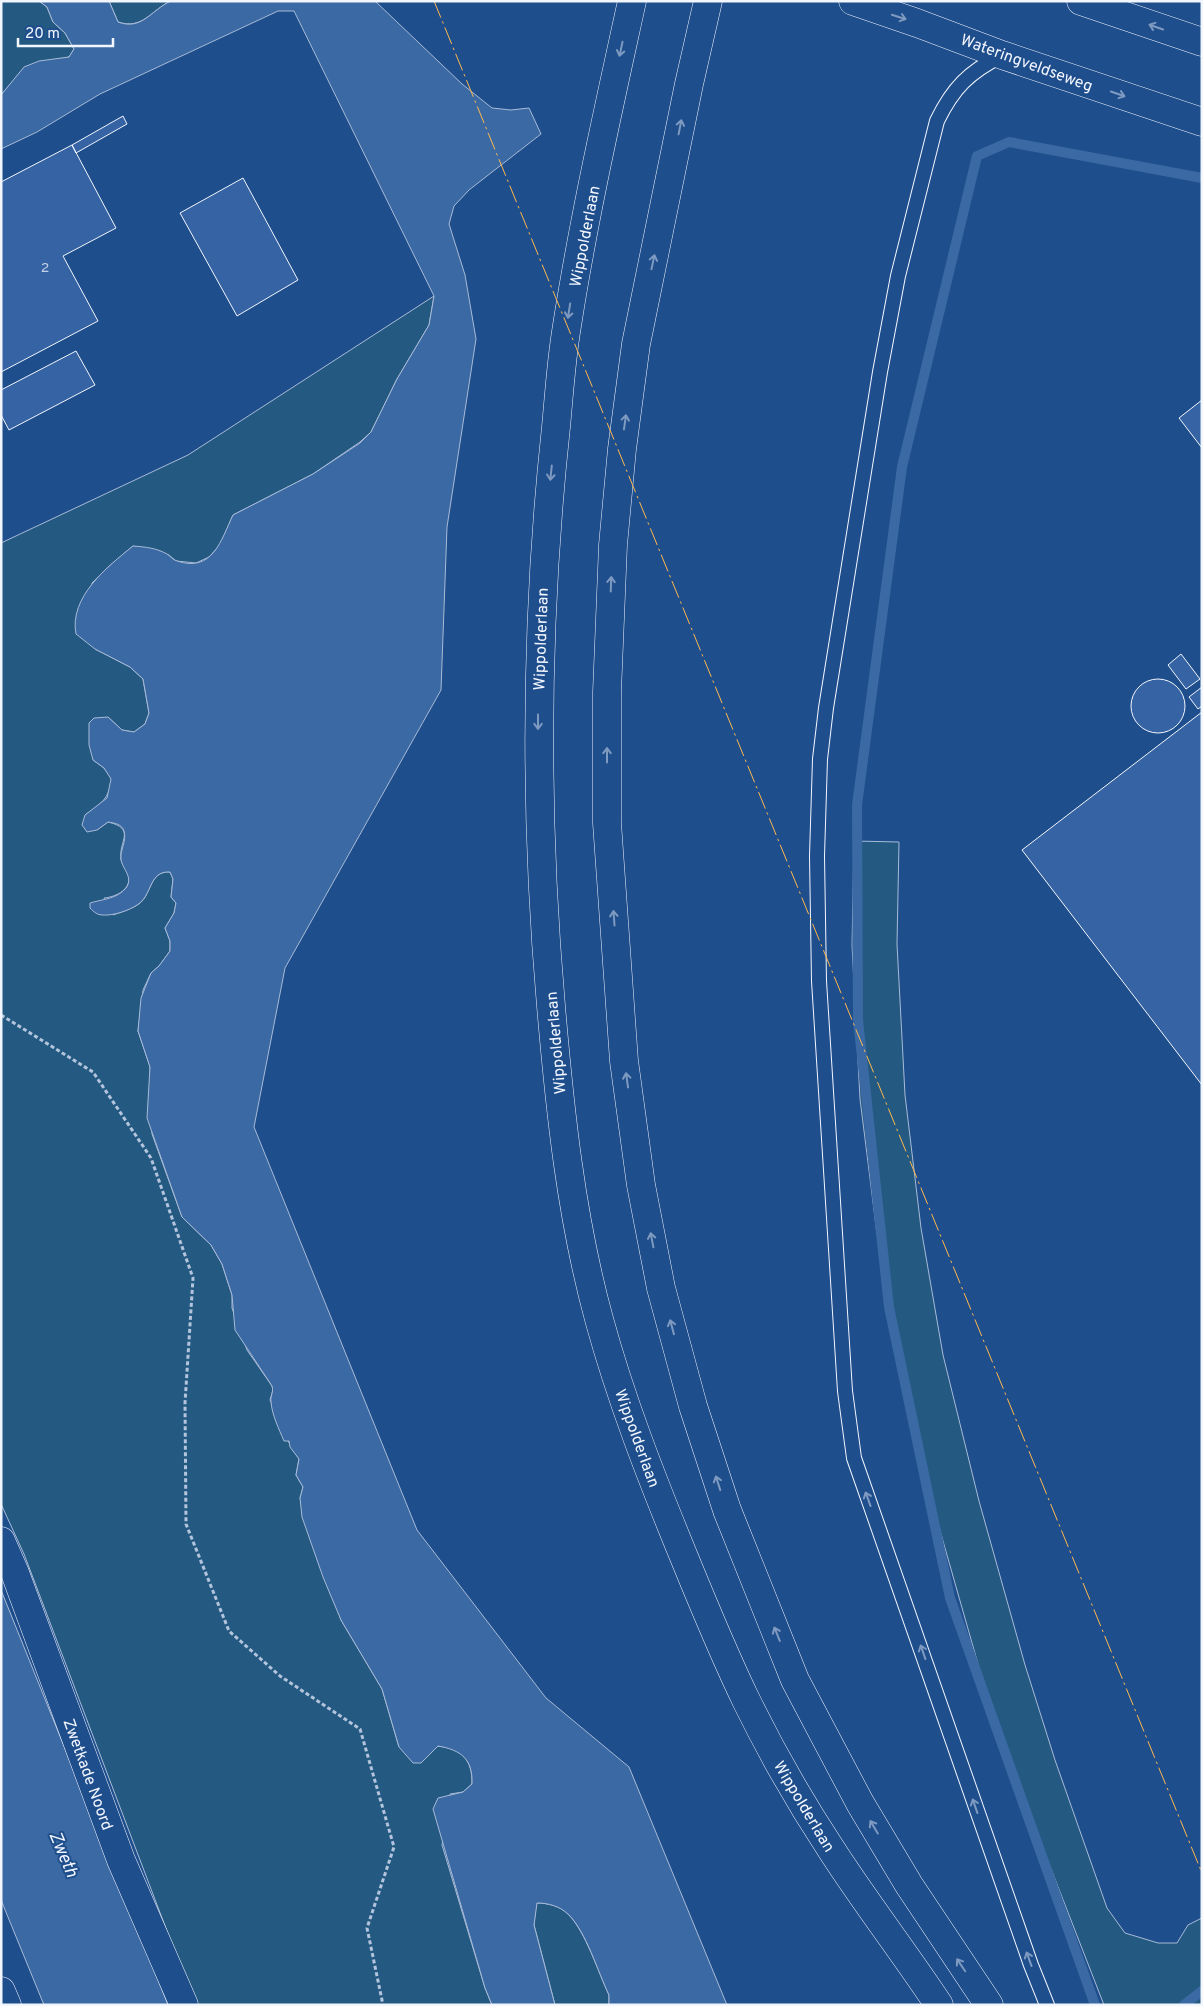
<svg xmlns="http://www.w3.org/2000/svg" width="1203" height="2006" viewBox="0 0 1203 2006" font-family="Overpass,sans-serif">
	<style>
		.green { fill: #245a82; stroke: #a8bbd7 }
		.water { fill: #3b69a3; stroke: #a8bbd7 }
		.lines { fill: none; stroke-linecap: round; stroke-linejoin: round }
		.stream { stroke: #3b69a3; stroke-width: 10 }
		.building { fill: #3563a3; stroke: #f2f6ff }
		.lane-casing { stroke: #f2f6ff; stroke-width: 16 }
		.street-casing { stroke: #f2f6ff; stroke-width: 29 }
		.secondary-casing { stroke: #f2f6ff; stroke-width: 29 }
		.primary-casing { stroke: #f2f6ff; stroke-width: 29 }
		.path { stroke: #b3c4dc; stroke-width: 3; stroke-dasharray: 4 2.5; stroke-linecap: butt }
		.lane { stroke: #1f4e8c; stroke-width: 14 }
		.street { stroke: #1f4e8c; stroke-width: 28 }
		.secondary { stroke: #1f4e8c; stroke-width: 28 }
		.primary { stroke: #1f4e8c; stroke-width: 28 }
		.power { stroke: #ffb74d; stroke-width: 1; stroke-dasharray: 18 4 2.5 4; stroke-linecap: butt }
		.oneway { stroke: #7e9ac0 }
		.labels { text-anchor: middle; stroke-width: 4; stroke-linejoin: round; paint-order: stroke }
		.number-label { font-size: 14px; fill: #c3d1e8 }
		.street-label { font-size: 16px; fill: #f2f6ff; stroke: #1f4e8c }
		.water-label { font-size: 18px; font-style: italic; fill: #f2f6ff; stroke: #1f4e8c }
	</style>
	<rect width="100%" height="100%" fill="#1f4e8c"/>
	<path class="green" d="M1,1H39L47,7L53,22L65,33L74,49L69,57L25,67L1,95Z
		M109,1H171C151,10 143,30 118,22Z
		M434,296L429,325L397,379L371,432L360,442L313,474L233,515L220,545L209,557L196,563L176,561L169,555L133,546L107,568L92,583L95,649L130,667L143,679L149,713L145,724L134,732L122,730L108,717L93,760L104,768L112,779C109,799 101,804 85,815L97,830L108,822C137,829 118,841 121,860C122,865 127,869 128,874C133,889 116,897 104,898L113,915C121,912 132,909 139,904C152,894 149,871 170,872L173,879L171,897L176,903L174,913L165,928L170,941V951L159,966L151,973L143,990L138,1031L150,1067L152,1134L182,1217L211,1245L222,1264L232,1295V1308L247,1350L272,1386L273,1390L270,1400L288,1441L299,1459L296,1475L303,1487L300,1498L341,1620L382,1689L399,1747C432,1746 473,1738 472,1784L463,1792L450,1794L442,1845L485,1988L492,2005H195L24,1554L1,1504V543L188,455Z
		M854,841L899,842L897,944L905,1095L921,1228L943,1355L979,1501L1025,1665L1055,1760L1107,1908L1125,1933L1158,1943H1177L1188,1925L1202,1918V2005H1104L1004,1748L982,1678L935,1513L898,1364L877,1234L860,1099L852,945Z
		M536,1903C548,1903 560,1906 568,1914C586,1932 598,1972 609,1995V2005H555L534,1925Z"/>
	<path class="water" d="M39,1H109L118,22C142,31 151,10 171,1H375L462,84L492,108L511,110L529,108L541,134L469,190L454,206L449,224L465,275L476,339L447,527L441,690L285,968L254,1127L417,1530L546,1698L629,1767L727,2005H609V1995C598,1972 586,1932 569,1915C560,1906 548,1903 537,1903L534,1925L555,2005H492L485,1988L433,1809L438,1798L463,1792L472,1784C473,1759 461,1750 438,1746L421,1763H413L399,1747L382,1689L341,1620L323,1577L302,1517L300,1498L303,1487L296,1475L299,1459L290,1447L289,1441H284C279,1429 272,1415 271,1402C270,1396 274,1392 272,1386L235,1330L232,1295L222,1264L211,1245L182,1217L147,1118L150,1067L138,1031L141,998L151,973L159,966L170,951V941L165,928L174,913L176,903L171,897L173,879L170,872C153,871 152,886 145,897C139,908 115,916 103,915C97,915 94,912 90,908V903C103,899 117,899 126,888C134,877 122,869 121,859C120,850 127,841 124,831C122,824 114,823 108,822L97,830L87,832L82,825L85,815L107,798L111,779L104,768L93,760L89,745V723L94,718L108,717L122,730L134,732L145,724L149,713L143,679L130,667L95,649L76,634C69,597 107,567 133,546C146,547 156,548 167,554C170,556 173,560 177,561C213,573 221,540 233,515L313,474L360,443L371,432L397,379L429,325L434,296L294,11H278L100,94L37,132L1,149V95L24,67L39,61L69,57L74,49L65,33L53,22L47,7Z
		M1,1590L153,1967L168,2005H44L1,1900Z"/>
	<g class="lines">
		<path class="stream" d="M1095,2005L950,1598L889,1307L858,1020L857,805L902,467L977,156L1009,142L1202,178
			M1184,2005L1202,1991"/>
	</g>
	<path class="building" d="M123,116L127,124L76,153L72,145Z
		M72,145L116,228L63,256L98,321L1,372V182Z
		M243,178L298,280L237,316L180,213Z
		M76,351L95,385L9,430L1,415V390Z
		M1202,400V448L1179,418Z
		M1181,654L1200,679L1186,689L1168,665Z
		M1131 706a27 27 0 1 1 54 0a27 27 0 1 1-54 0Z
		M1202,687V706L1198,709L1189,697Z
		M1202,712V1085L1022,850Z"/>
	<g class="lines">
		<g class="lane-casing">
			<path id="lane" d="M1001,56C969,72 953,88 937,121L898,276L880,372L826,708L820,759L817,856L819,981L845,1391L854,1458L1031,1965L1047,2005"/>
		</g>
		<g class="street-casing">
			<path id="street" d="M1,1541L15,1573L121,1860L184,2005
				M1,1991L7,2005"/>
		</g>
		<g class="secondary-casing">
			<path id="secondary" d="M853,1L917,23L1002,55L1202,122
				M1081,1L1202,42"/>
		</g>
		<g class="primary-casing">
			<path id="primary" d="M632,1C608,111 583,221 566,332C561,364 559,395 556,427C535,621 534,812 551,1006C560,1111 571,1217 599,1319C621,1400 652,1479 684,1557C704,1606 724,1655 747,1702C772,1753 800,1802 831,1849C865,1902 904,1952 939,2005
				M708,1L689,84L636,344L622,449L613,545L607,692V823L624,1061L641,1185L661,1288L693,1406L727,1510L795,1680L860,1803L909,1885L989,2005"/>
		</g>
		<path class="path" d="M1,1015L93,1072L151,1158L193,1278L185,1403L186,1524L229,1631L280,1676L360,1729L394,1847L367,1928L383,2005"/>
		<use href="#lane" class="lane"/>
		<use href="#street" class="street"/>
		<use href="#secondary" class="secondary"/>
		<use href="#primary" class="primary"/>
		<path class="power" d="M434,1L1202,1873"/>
	</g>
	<defs><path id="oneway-shaft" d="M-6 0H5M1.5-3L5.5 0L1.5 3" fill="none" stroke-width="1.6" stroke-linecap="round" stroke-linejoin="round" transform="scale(1.25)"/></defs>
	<g class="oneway">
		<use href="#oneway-shaft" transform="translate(899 17) rotate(18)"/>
		<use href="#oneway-shaft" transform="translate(1156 27) rotate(-161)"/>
		<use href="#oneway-shaft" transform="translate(621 49) rotate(102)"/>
		<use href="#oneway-shaft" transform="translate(1118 94) rotate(19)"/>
		<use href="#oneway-shaft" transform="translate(680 127) rotate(-79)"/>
		<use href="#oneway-shaft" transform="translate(653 262) rotate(-78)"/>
		<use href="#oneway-shaft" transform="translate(569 311) rotate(99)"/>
		<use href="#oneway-shaft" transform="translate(625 422) rotate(-82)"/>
		<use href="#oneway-shaft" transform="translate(551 473) rotate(96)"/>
		<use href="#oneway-shaft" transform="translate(611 584) rotate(-88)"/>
		<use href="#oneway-shaft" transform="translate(538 722) rotate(90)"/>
		<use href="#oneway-shaft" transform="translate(607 755) rotate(-90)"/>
		<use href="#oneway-shaft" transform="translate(614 918) rotate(-94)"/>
		<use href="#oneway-shaft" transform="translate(627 1080) rotate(-98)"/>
		<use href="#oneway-shaft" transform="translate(652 1240) rotate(-101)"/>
		<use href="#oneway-shaft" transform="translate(672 1327) rotate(-105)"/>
		<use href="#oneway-shaft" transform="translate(718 1483) rotate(-108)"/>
		<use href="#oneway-shaft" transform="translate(868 1499) rotate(-110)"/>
		<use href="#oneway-shaft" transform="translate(777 1634) rotate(-112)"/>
		<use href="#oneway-shaft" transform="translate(923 1652) rotate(-109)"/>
		<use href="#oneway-shaft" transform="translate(975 1806) rotate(-109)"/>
		<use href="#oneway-shaft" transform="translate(874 1827) rotate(-121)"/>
		<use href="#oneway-shaft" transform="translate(1029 1959) rotate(-110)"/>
		<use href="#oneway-shaft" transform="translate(961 1965) rotate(-124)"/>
	</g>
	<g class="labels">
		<g class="number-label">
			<text x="45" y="272">2</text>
		</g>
		<g class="street-label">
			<text transform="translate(1027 62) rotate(20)" y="6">Wateringveldseweg</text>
			<text transform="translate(584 236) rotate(-79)" y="6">Wippolderlaan</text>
			<text transform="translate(540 639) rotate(-88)" y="6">Wippolderlaan</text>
			<text transform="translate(555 1043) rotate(-95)" y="6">Wippolderlaan</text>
			<text transform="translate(638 1438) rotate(70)" y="6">Wippolderlaan</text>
			<text transform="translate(89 1774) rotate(70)" y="6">Zwetkade Noord</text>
			<text transform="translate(805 1806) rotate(59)" y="6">Wippolderlaan</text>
		</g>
		<g class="water-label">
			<text transform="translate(64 1854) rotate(67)" y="6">Zweth</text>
		</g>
	</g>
	<rect width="1203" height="2006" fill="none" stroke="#f2f6ff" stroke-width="5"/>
	<path d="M18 38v8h95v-8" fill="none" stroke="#f2f6ff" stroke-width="2.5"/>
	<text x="25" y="38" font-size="15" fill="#f2f6ff" stroke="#1f4e8c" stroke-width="4" paint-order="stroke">20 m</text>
</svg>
